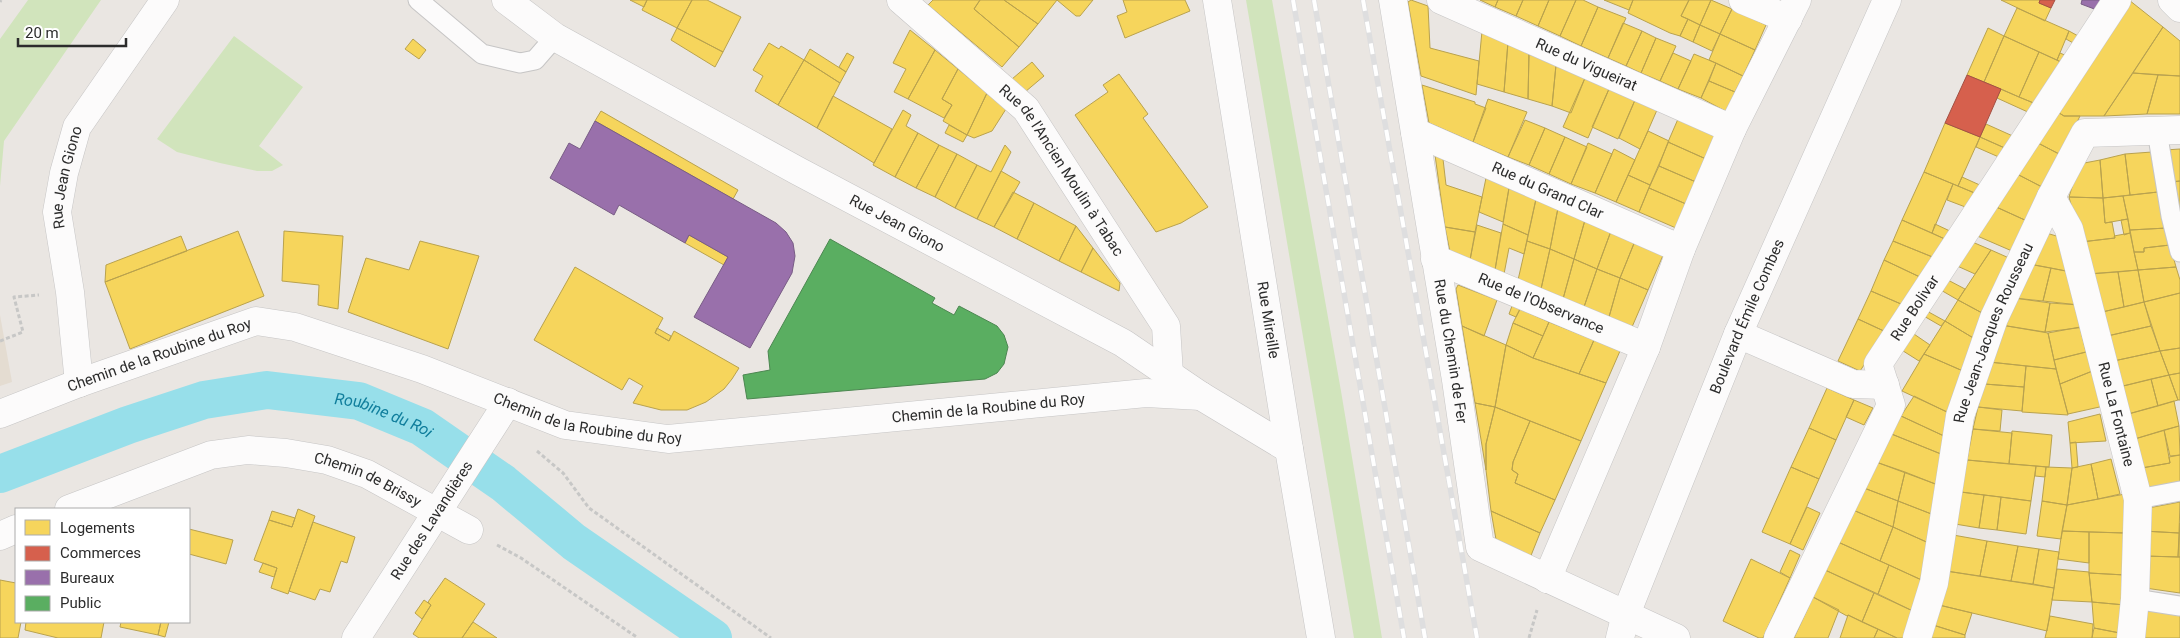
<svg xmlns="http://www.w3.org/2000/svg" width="2180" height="638" viewBox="0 0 2180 638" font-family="Roboto,sans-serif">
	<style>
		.education { fill: #e4dcd1 }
		.green { fill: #d1e4bc }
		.homes { fill: #f6d55c; stroke: #b9a24e }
		.shops { fill: #d6604d; stroke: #a35043 }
		.offices { fill: #9970ab; stroke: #785c85 }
		.public { fill: #5aae61; stroke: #4c8751 }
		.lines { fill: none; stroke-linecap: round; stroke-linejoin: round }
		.canal { stroke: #97dfea; stroke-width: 38 }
		.lane-casing { stroke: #c6c5c5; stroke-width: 21 }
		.street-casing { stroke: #c6c5c5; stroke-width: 29 }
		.secondary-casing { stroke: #c6c5c5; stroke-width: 29 }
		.path { stroke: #c7c7c6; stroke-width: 3; stroke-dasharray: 4 2.5; stroke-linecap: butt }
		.lane { stroke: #fcfbfb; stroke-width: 19 }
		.street { stroke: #fcfbfb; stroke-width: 28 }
		.secondary { stroke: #fcfbfb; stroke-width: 28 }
		.rail-casing { stroke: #dededf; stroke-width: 5.5 }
		.rail { stroke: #fff; stroke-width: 4; stroke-dasharray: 11; stroke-linecap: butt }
		.labels { text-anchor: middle; stroke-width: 5; stroke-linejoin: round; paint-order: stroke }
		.street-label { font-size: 15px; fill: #2c2c2c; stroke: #fff }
		.water-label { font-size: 16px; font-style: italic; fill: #107e9c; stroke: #fff }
	</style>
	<rect width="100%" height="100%" fill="#eae6e2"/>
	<path class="education" d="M0,315L12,382L0,386Z"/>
	<path class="green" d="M28,0H101L4,141L0,186V39Z
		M1246,0H1272L1341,391L1382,638H1354Z
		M234,36L303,87L259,146L283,165L272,171H257L220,163L177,152L157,139Z"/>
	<path class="homes" d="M630,0H647L644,7Z
		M647,0H692L677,28L642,10Z
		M692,0H707L741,17L723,52L677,28Z
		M933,0H980L974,9L1019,47L1002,67L928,5Z
		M980,0H1004L1038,24L1019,47L974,9Z
		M1004,0H1057L1038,24Z
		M1057,0H1093L1080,16H1076Z
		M1123,0H1185L1190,11L1125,38L1117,16L1127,12Z
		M1411,0L1428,6L1430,48L1479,61L1476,95L1421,76L1408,2Z
		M1480,0H1498L1495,7Z
		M1498,0H1523L1516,16L1495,7Z
		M1523,0H1549L1538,26L1516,16Z
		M1549,0H1576L1560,36L1538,26Z
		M1576,0H1583L1598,7L1581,46L1560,36Z
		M1604,0H1633L1629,10Z
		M1633,0H1689L1681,16L1688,19L1680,36L1670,33L1628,13Z
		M1689,0H1711L1700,25L1681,16Z
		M1711,0L1732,9L1720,34L1700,25Z
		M2001,0H2040L2039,3L2051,8L2045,21Z
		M2129,0L2163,27L2104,116H2064L2056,111Z
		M1598,7L1626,18L1608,58L1581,46Z
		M2017,8L2069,31L2057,60L2004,36Z
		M1732,9L1766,25L1755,50L1720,34Z
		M1688,19L1700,25L1693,42L1680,36Z
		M1623,23L1642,31L1626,66L1608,58Z
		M1700,25L1720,34L1712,51L1693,42Z
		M2163,27L2180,41V76L2133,73Z
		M677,28L723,52L715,67L671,40Z
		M1988,28L2004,36L1984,82L1967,75Z
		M910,30L935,50L908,99L894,92L906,69L893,63Z
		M1482,31L1508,42L1504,92L1477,84Z
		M1642,31L1656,38L1641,73L1626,66Z
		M2069,31L2080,37L2075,44L2066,39Z
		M1720,34L1755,50L1743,76L1709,60Z
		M2004,36L2039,52L2019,97L1984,82Z
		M1656,38L1676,46L1660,81L1641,73Z
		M413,39L426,50L419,59L405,49Z
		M1508,42L1529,53L1528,99L1504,92Z
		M769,43L779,49L781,46L804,60L778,105L755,91L763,76L753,70Z
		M810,49L846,72L840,83L804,60Z
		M935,50L958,69L942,99L952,105L944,118L908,99Z
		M2039,52L2063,63L2036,104L2019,97Z
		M847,53L854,57L846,72L839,67Z
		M1529,53L1556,65L1552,106L1528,99Z
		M1673,53L1691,61L1678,89L1660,81Z
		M2060,53L2067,56L2063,63L2057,60Z
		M1694,54L1716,63L1701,98L1678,89Z
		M804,60L840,83L817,128L778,105Z
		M1032,62L1044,76L1025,92L1012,79Z
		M1716,63L1743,76L1735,92L1709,81Z
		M1556,65L1585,78L1571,113L1552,106Z
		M958,69L987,93L967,135L943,121L952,105L942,99Z
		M2133,73L2158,75L2147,114L2104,116Z
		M1119,74L1148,114L1143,118L1208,207L1181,223L1156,232L1075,115L1108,92L1103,85Z
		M2158,75L2180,76V114H2147Z
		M1585,78L1609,89L1588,138L1563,127Z
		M1709,81L1735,92L1727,112L1701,98Z
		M1422,85L1475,102V104L1486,108L1473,142L1429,123Z
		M1609,89L1635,100L1618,139L1592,127Z
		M2001,89L2019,97L2036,104L2030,113L1997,98Z
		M987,93L1006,109L992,131L974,138L967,135Z
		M833,96L892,129L874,163L817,128Z
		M1488,99L1527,112L1508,157L1473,142Z
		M1635,100L1657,110L1640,149L1619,138Z
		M903,110L911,115L906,126L918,133L895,177L873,165Z
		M601,111L738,190L733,199L595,121Z
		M2056,111L2064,116H2080L2061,155L2036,142Z
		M1678,119L1716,137L1706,159L1668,142Z
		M1525,120L1545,128L1529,165L1508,157Z
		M1945,123L1980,137L1958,186L1924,172Z
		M1986,124L2015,137L2007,149L1980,137Z
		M949,125L967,135L963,142L945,133Z
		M1545,128L1565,137L1549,174L1529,165Z
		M1648,131L1669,141L1650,185L1628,175Z
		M918,133L939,145L916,188L895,177Z
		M1565,137L1587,147L1571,184L1549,174Z
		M1980,137L2007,149L2001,158L1976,147Z
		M1668,142L1706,159L1696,182L1659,166Z
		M2036,142L2061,155L2044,188L2015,173Z
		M1588,143L1612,154L1595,193L1571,184Z
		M939,145L957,154L935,197L916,188Z
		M1005,145L1011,152L977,219L955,208L977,165L991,172Z
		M1614,149L1635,160L1616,202L1595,193Z
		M2180,149V181L2171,182L2165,150Z
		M2152,152L2158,192L2130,195L2125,154Z
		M957,154L977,165L955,208L935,197Z
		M2125,154L2130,195L2103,198L2100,160Z
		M1435,155L1443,159L1446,185L1482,197L1475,232L1445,227Z
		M2100,160L2103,198L2069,197L2079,164Z
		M1659,166L1696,182L1686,204L1649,188Z
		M1001,171L1020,182L994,227L977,219Z
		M1924,172L1953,184L1932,233L1902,220Z
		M2015,173L2044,188L2027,221L1994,206Z
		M1628,175L1650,185L1639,212L1616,202Z
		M1962,177L1982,186L1977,194L1958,186Z
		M1486,178L1509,188L1503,222L1479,212Z
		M2180,181V209H2177L2171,182Z
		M1953,184L1977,194L1968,208L1947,200Z
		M1509,188L1536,199L1528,235L1503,224Z
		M1649,188L1686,204L1676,228L1639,212Z
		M1013,192L1034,203L1017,239L994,227Z
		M2158,192L2167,228L2130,230L2123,196Z
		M2123,196L2128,219L2105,223L2103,198Z
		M2069,197L2103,198L2105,223L2112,222L2115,238L2081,242Z
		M1536,199L1558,208L1550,249L1527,241Z
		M1034,203L1076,226L1059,261L1017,239Z
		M1994,206L2027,221L2012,251L1975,235Z
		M1558,208L1585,220L1574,259L1550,249Z
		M2128,219L2130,233L2124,235L2121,220Z
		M1585,220L1611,231L1597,269L1574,259Z
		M1902,220L1947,240L1935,258L1893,241Z
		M1503,224L1528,235L1524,254L1509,248L1504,274L1495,270Z
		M1935,224L1952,232L1947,240L1932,233Z
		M1477,225L1501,233L1495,270L1470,260Z
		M1076,226L1093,248L1081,272L1059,261Z
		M1445,227L1475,232L1470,260L1450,252Z
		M2167,228L2170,245L2144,248V252H2134L2130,230Z
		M238,231L264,296L130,349L105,282Z
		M284,231L343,236L338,309L318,305L319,285L282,281Z
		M1611,231L1635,241L1620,278L1597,269Z
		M2043,232L2063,238L2071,272L2029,264Z
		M2130,233L2138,270L2088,274L2081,242L2115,238L2114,236Z
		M689,235L728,257L724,265L685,243Z
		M181,236L187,251L105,282L106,265Z
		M420,241L479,256L448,349L348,312L366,258L409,270Z
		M1527,241L1550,249L1541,289L1518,280Z
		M1635,241L1664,253L1648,290L1620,278Z
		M1893,241L1935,258L1922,278L1884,260Z
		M1970,241L1991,250L1975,274L1955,265Z
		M2170,245L2176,267L2138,270L2134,252H2144V248Z
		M1093,248L1120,283L1119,291L1081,272Z
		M1550,249L1574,259L1563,299L1541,289Z
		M1991,250L2009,258L1984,314L1958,300Z
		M1574,259L1597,269L1584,307L1563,299Z
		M1884,260L1922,278L1901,304L1871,291Z
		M2029,264L2051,268L2043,301L2014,298Z
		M575,267L663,318L655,333L669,341L674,331L739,368L732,379L724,389L706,402L687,410H661L633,403L643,386L629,378L622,390L534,340Z
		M2176,267L2180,280V293L2144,302L2138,270Z
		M2051,268L2071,272L2079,305L2043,301Z
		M1597,269L1620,278L1609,317L1584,307Z
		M2138,270L2144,302L2124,307L2118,272Z
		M2118,272L2124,307L2098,313L2088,274Z
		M1620,278L1648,290L1632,327L1609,317Z
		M1946,279L1965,289L1958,300L1939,289Z
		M1458,285L1497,300L1484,336L1462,326L1456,289Z
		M1871,291L1901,304L1886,332L1858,319Z
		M2180,293V348L2160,351L2144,302Z
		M2014,298L2050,303L2045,332L2001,325Z
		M1958,300L1984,314L1975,339L1945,321Z
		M2144,302L2151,326L2103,337L2098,313Z
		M2050,303L2079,305L2085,327L2045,332Z
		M1512,306L1520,309L1516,317L1509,314Z
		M1520,309L1549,322L1543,336L1513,323Z
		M1925,310L1945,321L1941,326L1922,315Z
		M1858,319L1886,332L1860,371L1838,361Z
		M1945,321L1975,339L1963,371L1924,354Z
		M1549,322L1594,340L1579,374L1533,358Z
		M1513,323L1543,336L1533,358L1506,345Z
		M2001,325L2048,333L2056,369L1989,362Z
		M1462,326L1506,345L1495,407L1475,403Z
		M2151,326L2160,351L2109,362L2103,337Z
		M2080,327L2086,352L2054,360L2048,333Z
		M657,328L671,336L669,341L655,333Z
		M1911,332L1930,345L1919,361L1900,349Z
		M1594,340L1620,351L1606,383L1579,374Z
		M1506,345L1533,358L1606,383L1581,441L1495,407Z
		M2180,348V373L2169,375L2160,351Z
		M2090,351L2095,370L2060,384L2054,360Z
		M2160,351L2169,375L2115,388L2109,362Z
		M1924,354L1963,371L1947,412L1902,391Z
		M1989,362L2026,366L2024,387L1984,384Z
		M2026,366L2056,369L2068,415L2022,412Z
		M2095,370L2104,406L2068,414L2060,384Z
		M2180,373V400H2178L2169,375Z
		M2169,375L2178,400L2158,406L2151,379Z
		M2151,379L2158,406L2121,416L2115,388Z
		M1984,384L2024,387L2022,411L1978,407Z
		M1827,388L1854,400L1836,440L1809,428Z
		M1914,396L1947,412L1944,436L1901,416Z
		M1854,400L1873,408L1864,425L1846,417Z
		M2174,401L2179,426L2128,441L2121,416Z
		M1475,403L1495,407L1486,444V470Z
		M1495,407L1530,421L1513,462L1512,470L1518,474L1515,483L1555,500L1540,533L1491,511L1486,470V444Z
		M1978,407L2002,410L2000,431L1973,429Z
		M2100,414L2106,441L2070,443L2068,422Z
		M1901,416L1944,436L1941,454L1889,433Z
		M1530,421L1581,441L1555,500L1515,483L1518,474L1512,470L1513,462Z
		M2179,426L2180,455L2170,456L2164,430Z
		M1809,428L1836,440L1819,479L1791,467Z
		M1973,429L2012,433L2009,464L1967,460Z
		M2164,430L2170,463L2136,469L2128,441Z
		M2012,431L2052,435L2049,467L2009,464Z
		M1889,433L1941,454L1938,485L1876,462Z
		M2076,442L2078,467L2072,468L2070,443Z
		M2180,455V488L2142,494L2136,469L2170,463L2169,457Z
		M2111,459L2120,494L2098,499L2091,464Z
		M1967,460L2036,466L2031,501L1961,492Z
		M1876,462L1905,472L1898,501L1864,488Z
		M2091,464L2098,499L2067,505L2072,468Z
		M2036,466L2046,467L2045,477L2035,476Z
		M1791,467L1819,479L1790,544L1762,532Z
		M2046,467L2072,468L2067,505L2042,501Z
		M1905,472L1938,485L1934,515L1898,501Z
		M1864,488L1898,501L1893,527L1853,510Z
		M1961,492L1984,495L1979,528L1955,524Z
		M2125,494V533L2062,531L2067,505Z
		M1984,495L2001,497L1997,530L1979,528Z
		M2001,497L2031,501L2026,534L1997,530Z
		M1898,501L1934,515L1931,544L1893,527Z
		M2042,501L2067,505L2061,539L2037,536Z
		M2180,502L2179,533L2143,531V509Z
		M1807,507L1820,513L1803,550L1790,544Z
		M298,509L315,516L288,594L271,588L277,568L254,560L269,520L292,527Z
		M1853,510L1893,527L1880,561L1838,542Z
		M272,511L295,518L292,527L269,520Z
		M1491,511L1540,533L1530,558L1497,545Z
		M313,522L355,537L347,563L341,561L330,592L320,589L315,600L289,591Z
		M2180,523V557H2178Z
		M1893,527L1931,544L1926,582L1880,561Z
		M189,529L233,540L226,564L189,554Z
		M2062,531L2089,532V563L2058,559Z
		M2143,531L2179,533L2178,557L2144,556Z
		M2089,532L2125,533V575L2089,573Z
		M1953,535L1987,541L1980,576L1946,571Z
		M1987,541L2018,546L2011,581L1980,576Z
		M1838,542L1889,565L1878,594L1825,570Z
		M2018,546L2039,549L2033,584L2011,581Z
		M2039,549L2059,552L2054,588L2033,584Z
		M1790,550L1800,555L1790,578L1780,572Z
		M2144,556L2180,557V593L2145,588Z
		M1751,559L1790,578L1763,638H1759L1723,621Z
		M263,563L277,568L274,577L259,572Z
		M1889,565L1926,582L1917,613L1878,594Z
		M2057,569L2089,572L2092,602L2052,600Z
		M1825,570L1874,593L1862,622L1848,615L1847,616L1813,597Z
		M1946,571L2054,588L2047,631L1939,605Z
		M2089,573L2125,575V605L2092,602Z
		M445,578L485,604L462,638H419L413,634L431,605L428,602Z
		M0,580L16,583V622H21L18,638H0Z
		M1874,593L1917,613L1908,638H1897L1862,622Z
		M1813,597L1839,610L1828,638H1794Z
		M424,600L431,605L422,619L415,613Z
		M2092,602L2125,605V634L2094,628Z
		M1939,605L1972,613L1965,635L1933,625Z
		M2145,609L2180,614V638H2142Z
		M1848,615L1878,629L1874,638H1840Z
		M2050,616L2093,624L2092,638H2045Z
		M26,622H104L101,638H58L25,630Z
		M121,622H161L158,635L120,627Z
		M161,622H169L165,637L158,635Z
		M473,622L497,638H462Z
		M1933,625L1965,635V638H1929Z
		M2094,628L2125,634V638H2092Z
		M1878,629L1897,638H1874Z"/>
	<path class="shops" d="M2040,0H2055L2051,8L2039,3Z
		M1967,75L2001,89L1980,137L1945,123Z"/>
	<path class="offices" d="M2082,0H2103L2097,10L2081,4Z
		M595,121L776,223L786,232L793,243L795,256L792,273L750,348L694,317L728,257L689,235L685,243L619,205L614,215L550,178L569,143L580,149Z"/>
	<path class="public" d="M830,239L935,298L932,303L954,315L959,306L997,326L1004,335L1008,347L1004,364L997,373L985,379L747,399L743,375L770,370L768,351Z"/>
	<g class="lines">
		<path class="canal" id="s1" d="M0,474L128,425L204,400L267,390L359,401L422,427L503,483L574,542L713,638"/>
		<g class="lane-casing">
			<path id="lane" d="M418,0L482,54L520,63L535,60L555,37
				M2157,131L2171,216L2180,252
				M2138,499L2180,491
				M2135,599L2180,606"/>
		</g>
		<g class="street-casing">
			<g id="street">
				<path id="s2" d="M506,0L555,37L798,171L1123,343L1201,396L1289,449"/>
				<path id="s3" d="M901,0L1026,109L1166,326L1169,374"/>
				<path id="s4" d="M1217,0L1289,449L1321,638"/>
				<path id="s5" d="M1393,0L1456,380L1480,547L1676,638"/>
				<path id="s6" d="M1441,0L1732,129"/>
				<path d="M1743,0L1788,19"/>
				<path d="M2172,0L2180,8"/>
				<path id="s7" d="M1415,132L1681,249"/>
				<path id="s8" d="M2051,197L2069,229L2138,499L2135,599L2131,638"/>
				<path id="s9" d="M1435,259L1646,347"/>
				<path d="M1738,334L1853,384L1885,385"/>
				<path id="s10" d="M79,383L70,292L57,212L64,173L77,127L165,0"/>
				<path id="s11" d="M0,414L79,383L256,321L295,327L422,369L565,425L668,439L1146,393L1201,396"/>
				<path id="s12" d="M69,509L211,455L248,450L286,453L327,460L367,474L469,530"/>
				<path d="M0,536L16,529"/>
				<path d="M1547,579L1646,347L1681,249L1732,129L1797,0"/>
				<path id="s13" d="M356,638L508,402"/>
				<path id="s14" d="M1778,638L1891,405L1878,364L2117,0"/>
				<path id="s15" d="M1917,638L1934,583L1960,416L1994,318L2051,197L2085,133L2180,130"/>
			</g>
		</g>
		<g class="secondary-casing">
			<g id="secondary">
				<path id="s16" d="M1620,638L1626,614L1738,334L1887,0"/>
			</g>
		</g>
		<path class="path" d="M0,2L1,0
			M0,341L23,332L14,297L39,295
			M537,451L563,473L589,508L771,638
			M497,545L521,558L638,638
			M1529,638L1537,610"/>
		<use href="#lane" class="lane"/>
		<use href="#street" class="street"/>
		<use href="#secondary" class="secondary"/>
		<g class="rail-casing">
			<path id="rail" d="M1293,0L1404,638
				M1314,0L1425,638
				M1363,0L1477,638"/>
		</g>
		<use href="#rail" class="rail"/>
	</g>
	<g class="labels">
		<g class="street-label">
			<text dy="5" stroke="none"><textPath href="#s6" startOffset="159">Rue du Vigueirat</textPath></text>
			<text dy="5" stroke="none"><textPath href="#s3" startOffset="236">Rue de l'Ancien Moulin à Tabac</textPath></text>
			<text dy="5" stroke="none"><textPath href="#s10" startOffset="208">Rue Jean Giono</textPath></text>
			<text dy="5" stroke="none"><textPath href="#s7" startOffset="145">Rue du Grand Clar</textPath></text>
			<text dy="5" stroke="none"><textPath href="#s2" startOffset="451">Rue Jean Giono</textPath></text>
			<text dy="5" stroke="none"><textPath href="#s9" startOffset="115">Rue de l'Observance</textPath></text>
			<text dy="5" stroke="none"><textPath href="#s14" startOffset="369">Rue Bolivar</textPath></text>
			<text dy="5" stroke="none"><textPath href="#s16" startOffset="346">Boulevard Émile Combes</textPath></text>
			<text dy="5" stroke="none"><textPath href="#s4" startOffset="324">Rue Mireille</textPath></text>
			<text dy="5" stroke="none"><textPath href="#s15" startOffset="316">Rue Jean-Jacques Rousseau</textPath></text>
			<text dy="5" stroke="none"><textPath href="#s5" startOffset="356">Rue du Chemin de Fer</textPath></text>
			<text dy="5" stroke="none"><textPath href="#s11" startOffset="170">Chemin de la Roubine du Roy</textPath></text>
			<text dy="5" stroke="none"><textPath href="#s11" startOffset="1025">Chemin de la Roubine du Roy</textPath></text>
			<text dy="5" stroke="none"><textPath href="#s8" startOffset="228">Rue La Fontaine</textPath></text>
			<text dy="5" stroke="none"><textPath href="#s11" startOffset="620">Chemin de la Roubine du Roy</textPath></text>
			<text dy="5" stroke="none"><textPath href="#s12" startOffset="314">Chemin de Brissy</textPath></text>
			<text dy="5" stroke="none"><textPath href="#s13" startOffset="140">Rue des Lavandières</textPath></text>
		</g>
		<g class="water-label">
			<text dy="6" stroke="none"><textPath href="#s1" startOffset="401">Roubine du Roi</textPath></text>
		</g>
	</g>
	<rect x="15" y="508" width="175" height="115" fill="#ffffff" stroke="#ababab"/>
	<rect x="25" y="520" width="25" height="15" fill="#f6d55c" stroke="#ababab"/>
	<text x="60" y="533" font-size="15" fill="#2c2c2c">Logements</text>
	<rect x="25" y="546" width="25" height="15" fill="#d6604d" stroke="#ababab"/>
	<text x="60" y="558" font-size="15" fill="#2c2c2c">Commerces</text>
	<rect x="25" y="570" width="25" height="15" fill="#9970ab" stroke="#ababab"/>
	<text x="60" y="583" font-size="15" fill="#2c2c2c">Bureaux</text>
	<rect x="25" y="596" width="25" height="15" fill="#5aae61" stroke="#ababab"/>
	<text x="60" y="608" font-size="15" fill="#2c2c2c">Public</text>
	<path d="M18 38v8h108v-8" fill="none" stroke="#2c2c2c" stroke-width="2.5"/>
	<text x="25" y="38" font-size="15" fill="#2c2c2c" stroke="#ffffff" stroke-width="4" paint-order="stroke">20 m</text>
</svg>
